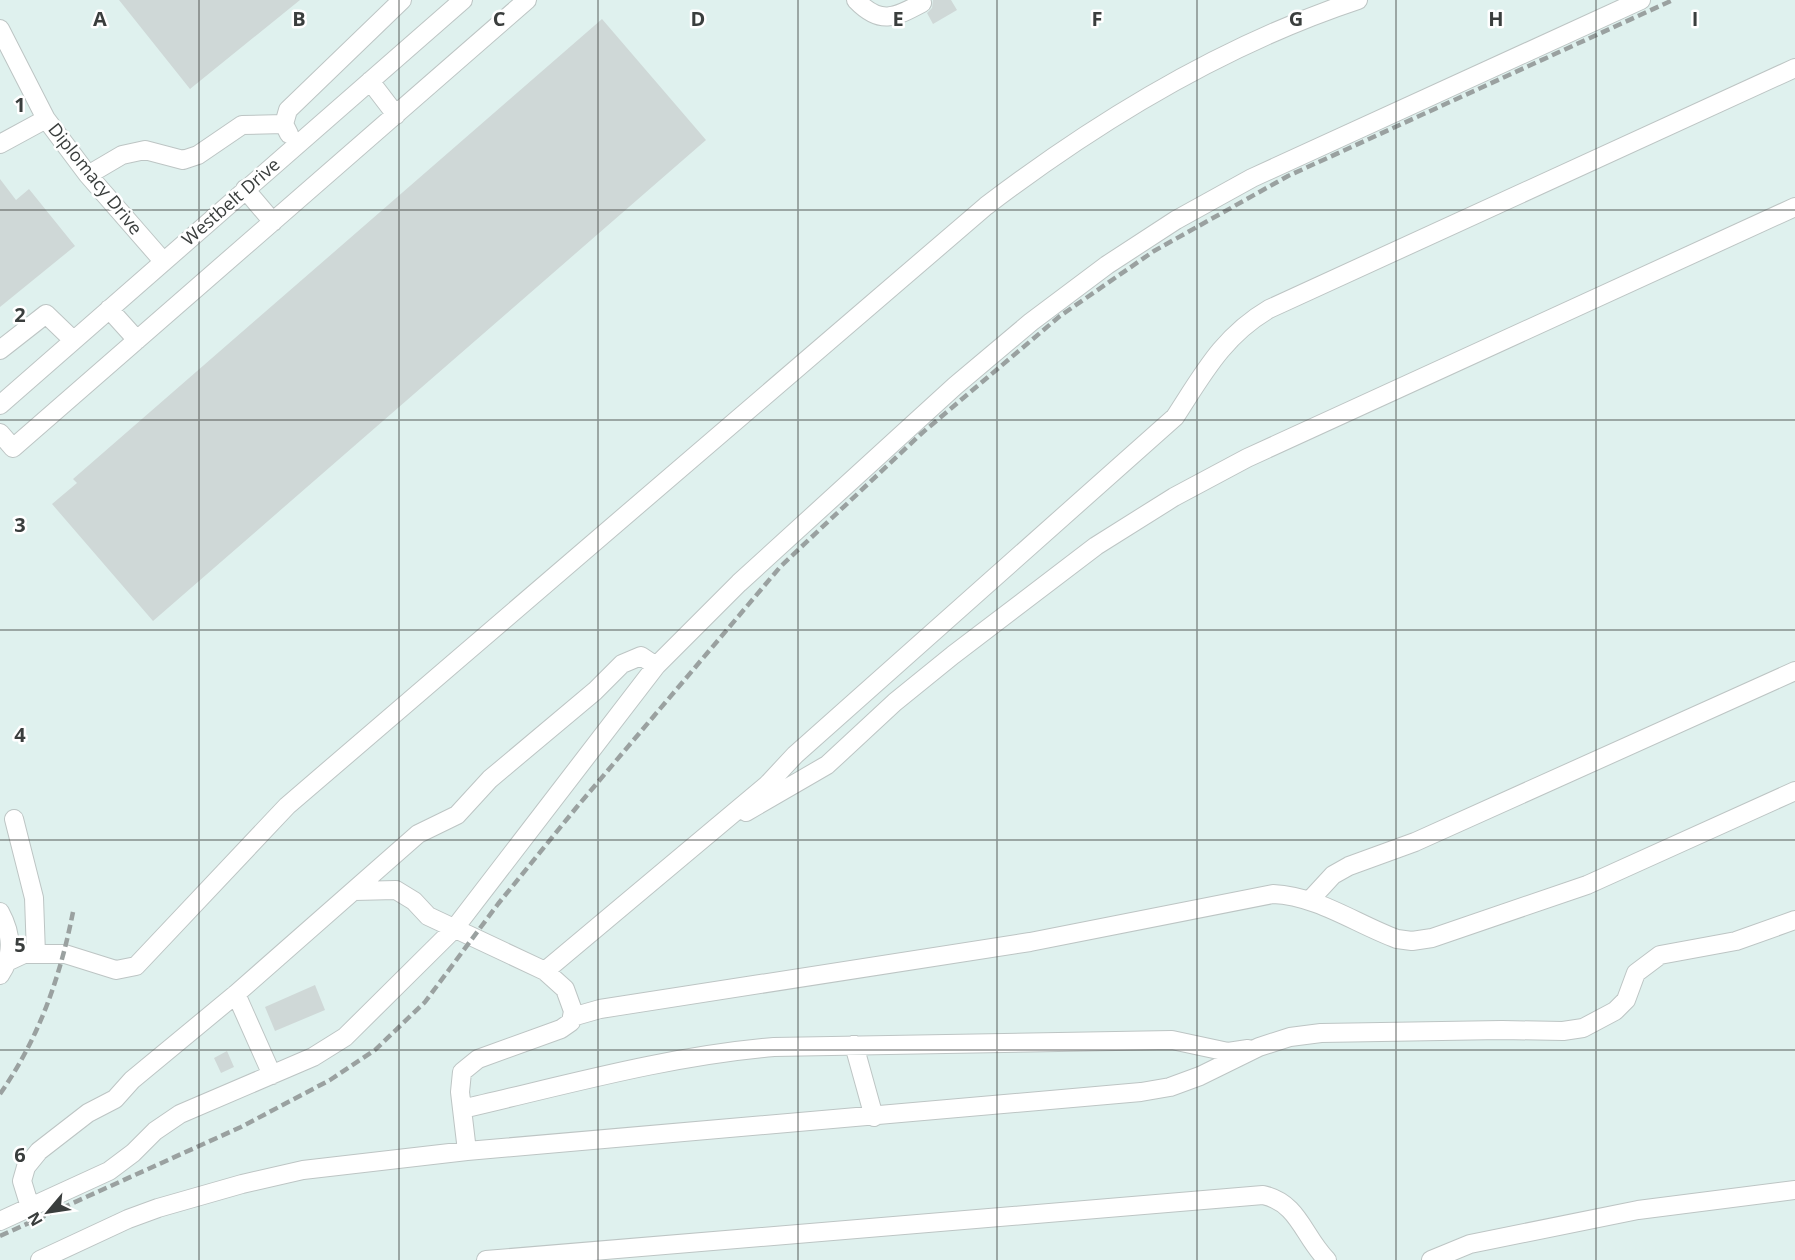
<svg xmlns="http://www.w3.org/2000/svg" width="1795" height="1260" viewBox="0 0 1795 1260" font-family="'Open Sans',sans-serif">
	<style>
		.built { fill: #dff1ee }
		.building { fill: #cfd8d7 }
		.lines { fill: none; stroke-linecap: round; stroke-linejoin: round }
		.minor-casing { stroke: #bdc5c4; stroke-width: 20 }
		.minor { stroke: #fff; stroke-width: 18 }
		.rail { stroke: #9aa1a0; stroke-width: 4.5; stroke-dasharray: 9 4.5; stroke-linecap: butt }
		.grid { fill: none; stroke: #3a3e3d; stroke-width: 1.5; stroke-opacity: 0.55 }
		.labels { text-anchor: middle; stroke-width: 5; stroke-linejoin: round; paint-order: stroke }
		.street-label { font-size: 18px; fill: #3a3e3d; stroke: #fff }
		.grid-label { font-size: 20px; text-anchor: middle; font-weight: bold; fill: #3a3e3d; stroke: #fff; stroke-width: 5; stroke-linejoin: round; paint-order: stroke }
	</style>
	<rect width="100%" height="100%" fill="#f4fdfc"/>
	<path class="built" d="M0,0H1795V1260H0Z"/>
	<path class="building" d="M119,0H300L190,89Z
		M933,0H951L957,10L933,24L927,13L932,8Z
		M602,19L706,140L153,621L52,504L77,483L73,479Z
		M0,179L16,200L29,189L75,246L0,307Z
		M315,985L325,1010L275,1031L265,1007Z
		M227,1051L234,1067L221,1073L214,1058Z"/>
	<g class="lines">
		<g class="minor-casing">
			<path id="minor" d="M856,0C880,25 894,18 922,3
				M0,29L46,119L88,175L163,261
				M370,81L396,115
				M289,134L284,124L288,110L402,0
				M0,144L46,119
				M88,175L122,155L145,150L183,160L198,155L242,125L284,124
				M245,189L273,222
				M109,309L137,340
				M0,350L46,314L73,340
				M0,405L463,0
				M0,433L13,448L527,0
				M746,812L827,765L895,702L953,655L1096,546L1174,497L1247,458L1795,207
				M354,891L396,890L414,901L428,916L545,971L565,989L573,1011L571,1022L561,1029L478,1059L462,1072L460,1092L467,1151
				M1310,900L1333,875L1349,866L1415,842L1795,671
				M0,912C12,934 14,954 0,975
				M36,954H65L116,970L136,966L287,806L986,206C1099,120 1222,45 1358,0
				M9,961L24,954H36L34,898L14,819
				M545,971L767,785L795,755L1175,417C1203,374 1223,336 1269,309L1795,68
				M236,994L272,1075
				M572,1017L600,1009L1030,942L1273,894C1318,896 1356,924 1397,939L1412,941L1432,938L1587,885L1795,791
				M854,1045L874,1117
				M462,1109C566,1085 668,1056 774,1047L1172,1040L1228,1052L1248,1049
				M30,1207L22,1181L26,1167L39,1151L88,1113L115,1099L132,1080L236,994L418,834L457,815L490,779L595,691L622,664L641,656L656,666
				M0,1221L109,1171L133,1153L155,1131L180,1114L313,1057L345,1037L454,929L656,666L739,583L955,386L1031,322L1107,265L1176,220L1252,178L1641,0
				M40,1260L128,1219L158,1208L242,1184L303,1170L467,1151L1141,1092L1170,1087L1200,1076L1259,1047L1290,1037L1321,1033L1502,1030L1563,1031L1583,1028L1615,1011L1626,1000L1636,973L1660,955L1736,941L1795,920
				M486,1260L1263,1195C1299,1203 1303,1236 1327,1260
				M1431,1260L1470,1244L1638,1210L1795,1190"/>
		</g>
		<use href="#minor" class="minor"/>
		<path class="rail" d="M0,1094C39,1038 60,978 73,912
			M0,1236L241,1127L330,1080L375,1050L425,1002L498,904L576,808L781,566L922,433L1060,316L1154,251L1288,176L1673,0"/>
	</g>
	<path class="grid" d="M199,0V1260M399,0V1260M598,0V1260M798,0V1260M997,0V1260M1197,0V1260M1396,0V1260M1596,0V1260M0,210H1795M0,420H1795M0,630H1795M0,840H1795M0,1050H1795"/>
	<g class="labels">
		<g class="street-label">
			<text transform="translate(95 179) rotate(51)" y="6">Diplomacy Drive</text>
			<text transform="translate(231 202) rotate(-41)" y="6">Westbelt Drive</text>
		</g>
	</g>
	<g class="grid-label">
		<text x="100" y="26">A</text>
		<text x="299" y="26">B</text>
		<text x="499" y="26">C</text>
		<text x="698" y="26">D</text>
		<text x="898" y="26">E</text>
		<text x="1097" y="26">F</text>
		<text x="1296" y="26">G</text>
		<text x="1496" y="26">H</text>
		<text x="1695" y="26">I</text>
		<text x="20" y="112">1</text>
		<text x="20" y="322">2</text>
		<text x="20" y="532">3</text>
		<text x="20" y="742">4</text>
		<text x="20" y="952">5</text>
		<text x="20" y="1162">6</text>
	</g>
	<g transform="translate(48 1212) rotate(241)" stroke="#ffffff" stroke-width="4.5" paint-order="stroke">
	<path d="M0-4.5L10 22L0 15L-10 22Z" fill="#3a3e3d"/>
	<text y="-9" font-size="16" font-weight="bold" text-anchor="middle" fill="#3a3e3d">N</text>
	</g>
</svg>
